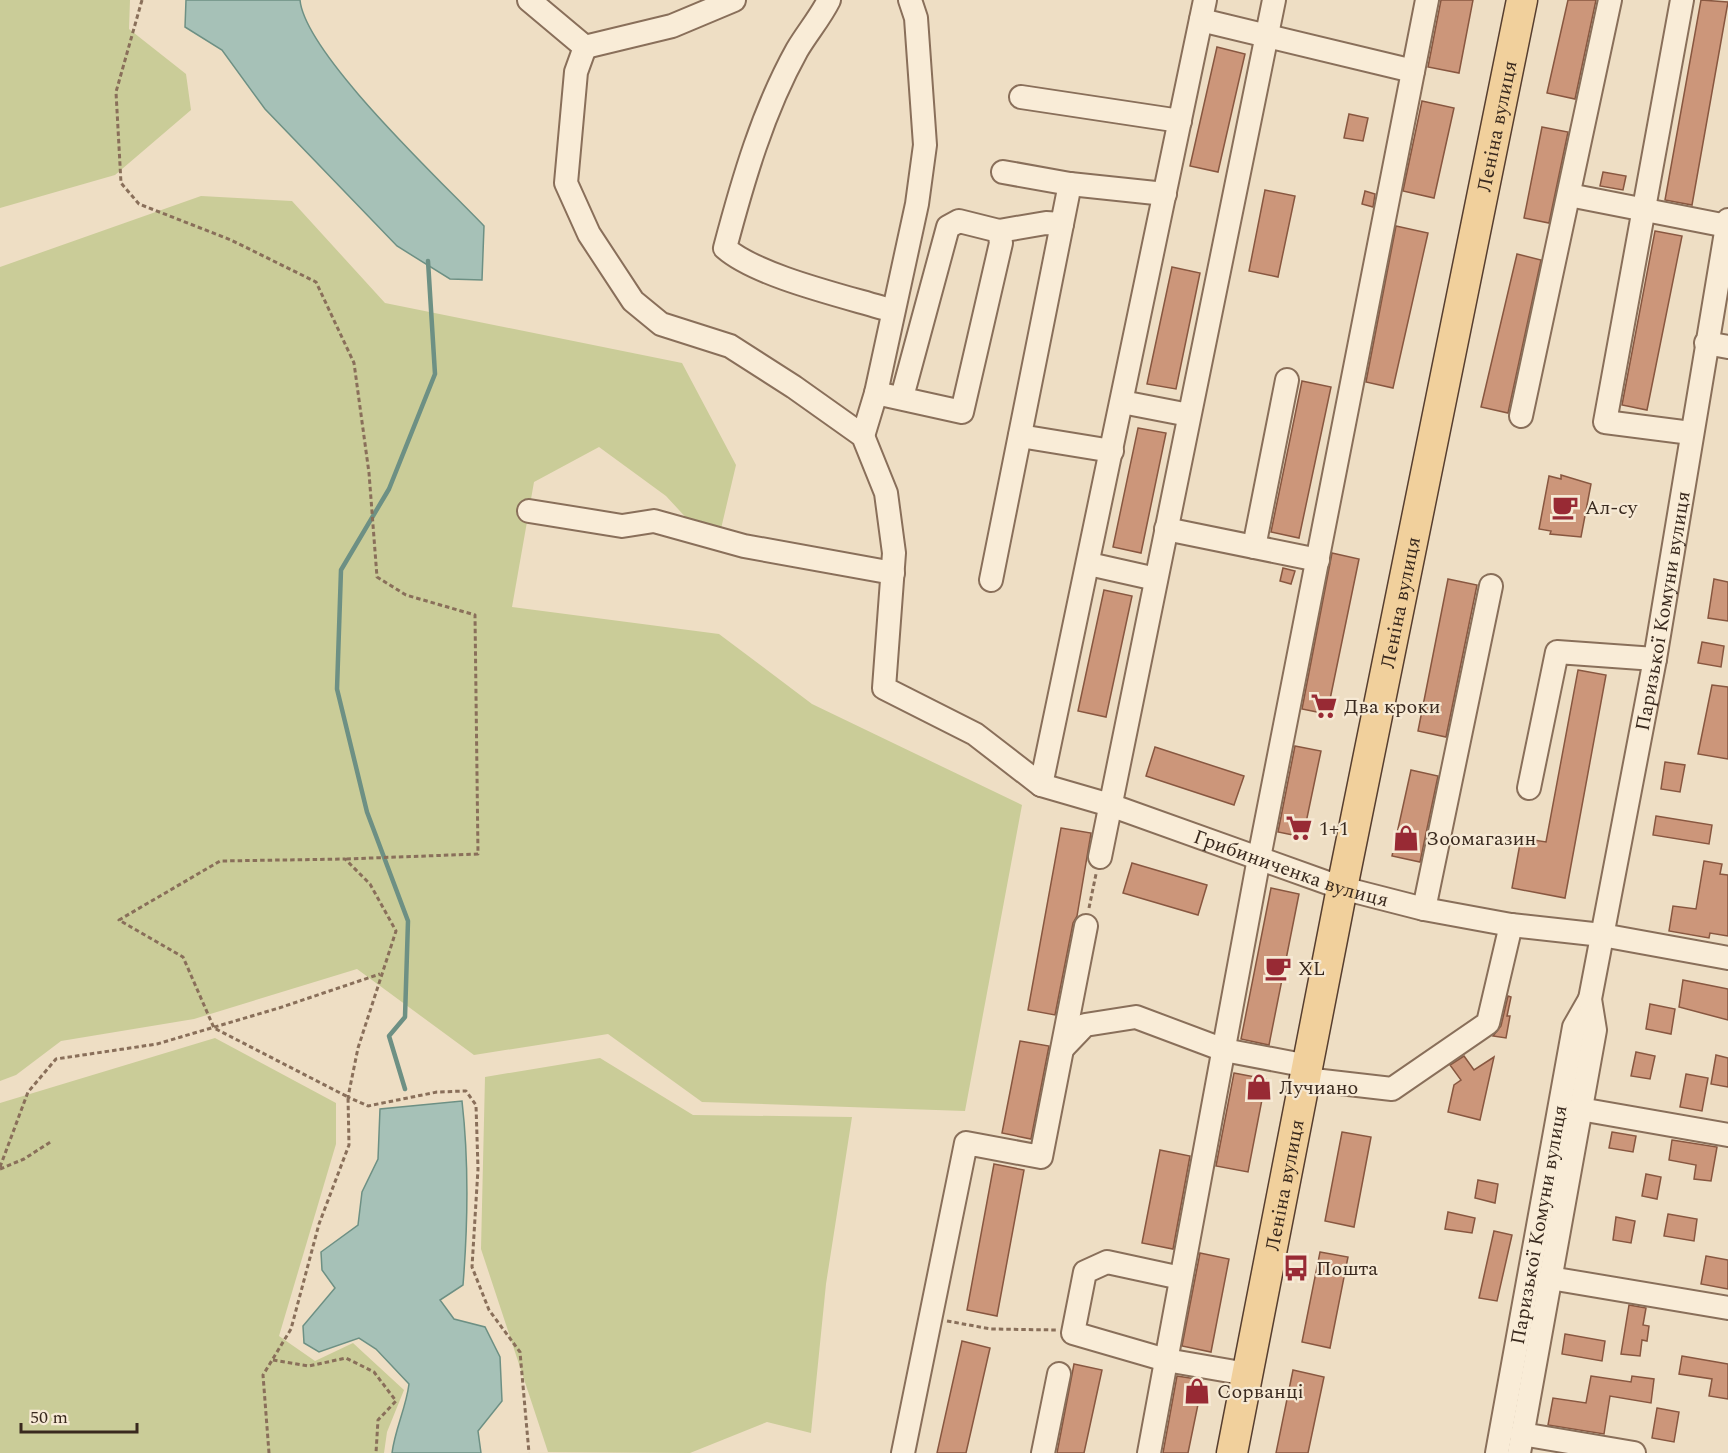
<svg xmlns="http://www.w3.org/2000/svg" width="1728" height="1453" viewBox="0 0 1728 1453" font-family="Spectral,serif">
	<style>
		.green { fill: #cacc98 }
		.water { fill: #a6c1b7; stroke: #6d9084; stroke-width: 1.5 }
		.lines { fill: none; stroke-linecap: round; stroke-linejoin: round }
		.stream { stroke: #6d9084; stroke-width: 4.5 }
		.building { fill: #cc967a; stroke: #885740; stroke-width: 1.5 }
		.minor-casing { stroke: #896f5a; stroke-width: 26 }
		.major-casing { stroke: #573e2f; stroke-width: 33 }
		.path { stroke: #896f5a; stroke-width: 3; stroke-dasharray: 4.5 3; stroke-linecap: butt }
		.minor { stroke: #f9ecd7; stroke-width: 22 }
		.major { stroke: #f1d09c; stroke-width: 30 }
		.labels { text-anchor: middle; stroke-width: 4.5; stroke-linejoin: round; paint-order: stroke }
		.street-label { font-size: 20px; fill: #39291e; stroke: #f6e9d4 }
		.poi-label { font-size: 20px; fill: #39291e; stroke: #f6e9d4; text-anchor: start }
	</style>
	<rect width="100%" height="100%" fill="#eedec4"/>
	<path class="green" d="M0,0H130L129,29L186,74L191,110L115,175L0,208Z
		M201,196L292,201L385,303L682,363L736,465L716,550L666,496L599,447L534,482L512,607L719,634L812,704L1022,805L965,1111L702,1102L608,1034L474,1055L357,969L194,1019L61,1041L16,1075L0,1081V267Z
		M215,1038L336,1103V1144L279,1336L315,1361L353,1343L404,1390L387,1432L384,1453H0V1103Z
		M600,1058L693,1115L852,1117L826,1284L811,1433L767,1422L690,1453L548,1452L481,1249L485,1077Z"/>
	<path class="water" d="M186,0H300C305,54 442,182 484,226L482,280L450,279L397,246L265,109L222,50L185,27Z
		M462,1101C469,1162 468,1223 463,1285L440,1300L454,1319L485,1327L500,1357L502,1401L478,1431L481,1453H392C395,1429 406,1408 409,1384L376,1349L359,1338L319,1352L304,1343L303,1326L335,1288L322,1270L321,1252L358,1225L362,1192L378,1159L380,1109Z"/>
	<g class="lines">
		<path class="stream" d="M405,1089L389,1036L405,1017L408,921L367,812L337,689L341,570L389,489L435,374L428,261"/>
	</g>
	<path class="building" d="M1441,0H1473L1459,73L1428,67Z
		M1568,0H1596L1575,99L1547,93Z
		M1701,0L1728,2L1692,205L1665,200Z
		M1217,47L1245,54L1218,172L1190,166Z
		M1422,101L1454,108L1434,198L1403,191Z
		M1349,114L1368,118L1363,141L1344,138Z
		M1542,127L1568,132L1549,223L1524,218Z
		M1603,172L1626,176L1623,190L1600,186Z
		M1265,190L1295,196L1278,277L1249,271Z
		M1365,191L1375,194L1373,207L1362,204Z
		M1396,226L1428,233L1393,388L1366,382Z
		M1655,231L1682,236L1647,410L1622,405Z
		M1517,254L1541,260L1508,413L1481,407Z
		M1172,267L1200,273L1176,389L1147,384Z
		M1302,381L1331,387L1299,538L1271,532Z
		M1138,428L1166,433L1141,553L1113,547Z
		M1561,475L1591,484L1581,537L1550,534L1551,531L1539,529L1549,476L1561,479Z
		M1332,553L1359,559L1327,714L1302,709Z
		M1283,568L1295,571L1291,584L1280,581Z
		M1448,579L1477,585L1446,737L1418,731Z
		M1714,579L1728,582V621L1708,618Z
		M1104,590L1132,596L1106,717L1078,711Z
		M1702,642L1724,646L1721,667L1698,663Z
		M1578,670L1606,675L1565,898L1512,888L1521,838L1546,842Z
		M1712,685L1728,687V759L1698,754Z
		M1295,746L1321,751L1303,837L1278,832Z
		M1155,747L1244,776L1234,805L1146,776Z
		M1665,762L1685,765L1680,792L1661,789Z
		M1411,770L1438,776L1420,862L1392,856Z
		M1656,816L1712,825L1709,844L1653,835Z
		M1061,828L1091,833L1077,916L1073,923L1055,1015L1028,1010Z
		M1704,861L1722,864L1720,874L1728,875V936L1710,933L1709,938L1669,931L1673,906L1696,909Z
		M1132,863L1207,885L1198,915L1123,893Z
		M1271,888L1299,894L1269,1045L1241,1039Z
		M1683,980L1728,989V1020L1679,1007Z
		M1508,996L1511,997L1507,1016H1510L1506,1038L1493,1036L1501,1026Z
		M1650,1004L1675,1009L1671,1034L1646,1029Z
		M1020,1041L1049,1046L1031,1139L1002,1133Z
		M1636,1052L1655,1056L1650,1079L1631,1076Z
		M1716,1055L1728,1058V1087L1711,1084Z
		M1464,1056L1474,1070L1494,1057L1480,1120L1448,1112L1454,1085L1461,1080L1450,1065Z
		M1234,1073L1266,1079L1248,1172L1216,1166Z
		M1686,1074L1708,1078L1702,1111L1680,1107Z
		M1342,1132L1371,1137L1354,1227L1325,1221Z
		M1612,1132L1636,1136L1633,1152L1609,1148Z
		M1672,1140L1717,1147L1711,1181L1694,1179L1696,1165L1669,1160Z
		M1160,1150L1190,1156L1173,1249L1142,1243Z
		M994,1164L1024,1170L997,1316L967,1310Z
		M1646,1174L1661,1177L1657,1199L1642,1196Z
		M1478,1180L1498,1184L1495,1203L1475,1198Z
		M1448,1212L1475,1218L1472,1233L1445,1229Z
		M1668,1214L1697,1219L1694,1241L1664,1236Z
		M1616,1217L1635,1221L1631,1243L1613,1240Z
		M1494,1231L1512,1235L1497,1301L1479,1298Z
		M1320,1252L1348,1257L1330,1348L1302,1342Z
		M1200,1253L1229,1259L1211,1352L1182,1346Z
		M1706,1256L1728,1260V1289L1701,1284Z
		M1629,1305L1646,1308L1643,1325L1649,1326L1647,1341L1642,1340L1640,1356L1621,1354Z
		M1565,1334L1605,1341L1602,1361L1562,1354Z
		M962,1341L990,1348L966,1453H937Z
		M1682,1356L1728,1364V1399L1709,1396L1712,1379L1679,1374Z
		M1074,1364L1102,1370L1084,1453H1057Z
		M1293,1370L1324,1377L1308,1453H1276Z
		M1177,1376L1203,1380L1188,1453H1163Z
		M1591,1376L1631,1382L1632,1376L1654,1379L1651,1403L1610,1396L1604,1434L1548,1425L1553,1398L1586,1403Z
		M1657,1408L1679,1412L1674,1442L1652,1438Z"/>
	<g class="lines">
		<g class="minor-casing">
			<g id="minor">
				<path d="M529,0L585,47"/>
				<path d="M829,0C820,18 807,33 797,50C763,111 743,180 725,248C758,277 848,297 893,311"/>
				<path d="M1682,0L1605,422L1691,433"/>
				<path d="M1201,20L1413,71"/>
				<path id="s1" d="M585,47L576,72L566,183L589,234L633,301L661,324L730,346L794,387L863,436L886,493L894,553L884,688L975,734L1041,785L1110,805L1342,888L1424,909L1511,925L1602,935L1728,958"/>
				<path d="M585,47L672,26L734,0"/>
				<path d="M1021,97L1180,121"/>
				<path d="M1003,172L1070,184L1165,194"/>
				<path d="M1569,195L1727,226"/>
				<path d="M999,231L1046,223L1062,224"/>
				<path d="M1706,343L1728,347"/>
				<path d="M876,393L962,412L1001,243L999,231L959,221L948,227L902,397"/>
				<path d="M1122,402L1189,415"/>
				<path d="M1521,416L1610,0"/>
				<path d="M863,436L876,393L917,204L925,145L916,18L910,0"/>
				<path d="M1020,436L1112,451"/>
				<path d="M529,511L622,526L654,521L744,546L893,573"/>
				<path d="M1166,529L1318,560"/>
				<path d="M1254,547L1287,380"/>
				<path d="M1089,564L1156,579"/>
				<path d="M991,580L1070,184"/>
				<path d="M1041,785L1205,0"/>
				<path d="M1529,788L1557,652L1655,659"/>
				<path d="M1100,857L1274,0"/>
				<path d="M1424,909L1491,586"/>
				<path d="M1063,1048L1085,1025L1136,1017L1224,1050L1308,1066"/>
				<path d="M1305,1079L1392,1089L1488,1023L1511,925"/>
				<path d="M1580,1109L1728,1135"/>
				<path d="M1181,1278L1107,1262L1085,1272L1073,1333L1166,1360L1247,1374"/>
				<path d="M1550,1278L1728,1308"/>
				<path d="M1522,1434L1634,1453"/>
				<path d="M903,1453L966,1143L1041,1157L1086,926"/>
				<path d="M1043,1453L1059,1374"/>
				<path d="M1149,1453L1259,858L1427,0"/>
				<path id="s2" d="M1497,1453L1574,1027L1590,999"/>
				<path id="s3" d="M1519,1453L1595,1030L1590,999L1655,659L1728,220"/>
			</g>
		</g>
		<g class="major-casing">
			<g id="major">
				<path id="s4" d="M1232,1453L1342,888L1522,0"/>
			</g>
		</g>
		<path class="path" d="M142,0L116,92L121,183L139,204L231,240L316,282L354,363L369,473L377,577L406,595L475,615L478,854L345,859
			M1089,908L1096,874
			M0,1167L28,1092L56,1059L157,1044L279,1008L380,974
			M0,1169L24,1159L52,1141
			M947,1321L991,1329L1057,1330
			M273,1360L309,1366L346,1358L374,1372L396,1401L378,1420L376,1453
			M269,1453L263,1375L291,1329L319,1224L349,1145L348,1097L214,1028L183,957L119,920L220,861L345,859L370,884L396,931L358,1048L348,1097L368,1106L437,1092L466,1091L476,1105L478,1169L472,1267L489,1310L520,1352L529,1453"/>
		<use href="#minor" class="minor"/>
		<use href="#major" class="major"/>
	</g>
	<defs>
		<g id="cafe-bare" transform="scale(2.07)"><path d="M-5.5-4.5H6V0H3Q3 3.5 0 3.5H-2.5Q-5.5 3.5-5.5 0ZM3-3.2v2h1.7v-2ZM-6 4.5H4V6H-6Z" fill="#982a34" stroke="#f6e9d4" stroke-width="2.5" paint-order="stroke"/></g>
		<g id="supermarket-bare" transform="scale(2.07)"><path d="M-6-5.5h2.5l.6 2H6L4.5 2H-2.5L-4.4-4H-6ZM-1.5 3.2a1.3 1.3 0 1 0 .1 0ZM3 3.2a1.3 1.3 0 1 0 .1 0Z" fill="#982a34" stroke="#f6e9d4" stroke-width="2.5" paint-order="stroke"/></g>
		<g id="shop-bare" transform="scale(2.07)"><path d="M-5-2.5h2.3a2.7 3.5 0 0 1 5.4 0H5L5.5 6h-11ZM-1.5-2.5h3a1.5 2.3 0 0 0-3 0Z" fill="#982a34" stroke="#f6e9d4" stroke-width="2.5" paint-order="stroke"/></g>
		<g id="bus-bare" transform="scale(2.07)"><path d="M-5-6H5V4H4V6H2V4H-2V6H-4V4H-5ZM-3.5-4V0h7V-4ZM-3.5 1.2v1.5H-2V1.2ZM2 1.2v1.5H3.5V1.2Z" fill="#982a34" stroke="#f6e9d4" stroke-width="2.5" paint-order="stroke"/></g>
	</defs>
	<g fill-rule="evenodd">
		<use href="#cafe-bare" x="1565" y="507"/>
		<use href="#supermarket-bare" x="1324" y="706"/>
		<use href="#supermarket-bare" x="1299" y="828"/>
		<use href="#shop-bare" x="1406" y="838"/>
		<use href="#cafe-bare" x="1278" y="968"/>
		<use href="#shop-bare" x="1259" y="1087"/>
		<use href="#bus-bare" x="1296" y="1268"/>
		<use href="#shop-bare" x="1197" y="1391"/>
	</g>
	<g class="labels">
		<g class="street-label">
			<text dy="7" stroke="none"><textPath href="#s4" startOffset="1353">Леніна вулиця</textPath></text>
			<text dy="7" stroke="none"><textPath href="#s4" startOffset="867">Леніна вулиця</textPath></text>
			<text dy="7" stroke="none"><textPath href="#s3" startOffset="856">Паризької Комуни вулиця</textPath></text>
			<text dy="7" stroke="none"><textPath href="#s1" startOffset="1250">Грибиниченка вулиця</textPath></text>
			<text dy="7" stroke="none"><textPath href="#s4" startOffset="273">Леніна вулиця</textPath></text>
			<text dy="7" stroke="none"><textPath href="#s2" startOffset="232">Паризької Комуни вулиця</textPath></text>
		</g>
		<g class="poi-label">
			<text x="1585" y="514">Ал-су</text>
			<text x="1344" y="713">Два кроки</text>
			<text x="1319" y="835">1+1</text>
			<text x="1426" y="845">Зоомагазин</text>
			<text x="1298" y="975">XL</text>
			<text x="1279" y="1094">Лучиано</text>
			<text x="1316" y="1275">Пошта</text>
			<text x="1217" y="1398">Сорванці</text>
		</g>
	</g>
	<path d="M21 1423v9h116v-9" fill="none" stroke="#39291e" stroke-width="3"/>
	<text x="30" y="1423" font-size="18" fill="#39291e" stroke="#f6e9d4" stroke-width="4.5" paint-order="stroke">50 m</text>
</svg>
